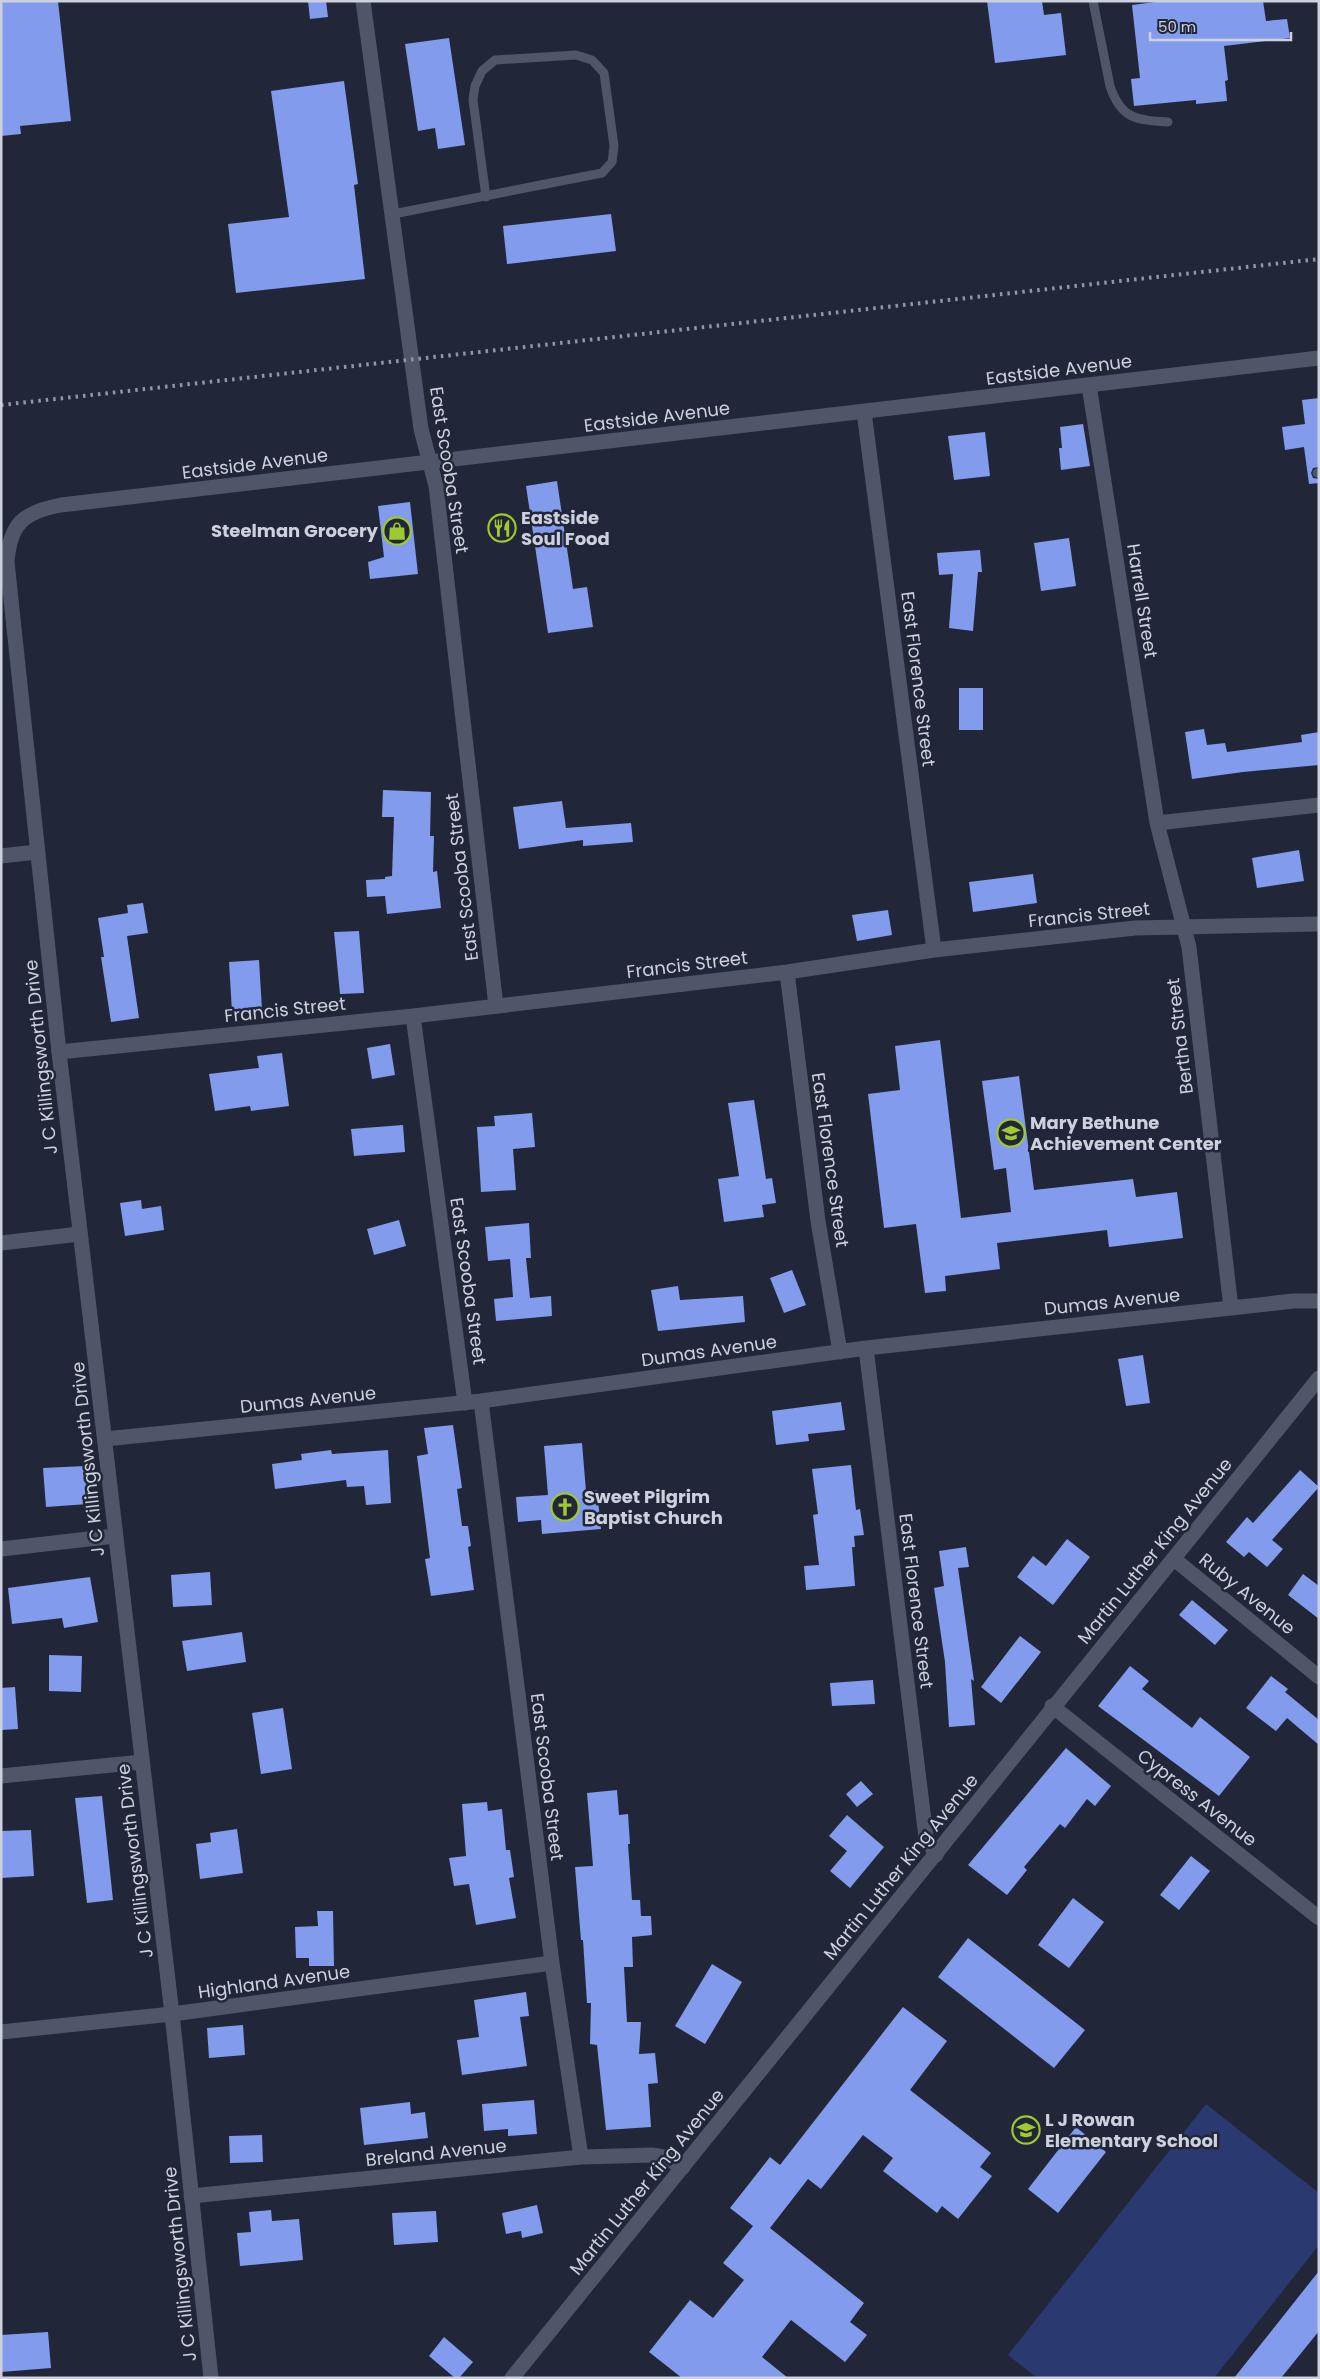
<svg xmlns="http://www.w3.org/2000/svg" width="1320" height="2379" viewBox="0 0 1320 2379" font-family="Poppins,sans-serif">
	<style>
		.green { fill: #2a3970 }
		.building { fill: #829bec }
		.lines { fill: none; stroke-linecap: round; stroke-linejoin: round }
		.lane { stroke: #4f566a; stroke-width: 9 }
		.street { stroke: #4f566a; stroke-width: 15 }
		.secondary { stroke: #4f566a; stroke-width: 15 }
		.rail { stroke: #9297a5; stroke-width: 4; stroke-dasharray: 2.5 5; stroke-linecap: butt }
		.labels { text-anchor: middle; stroke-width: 5; stroke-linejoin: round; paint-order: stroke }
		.street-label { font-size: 18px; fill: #cdd1dd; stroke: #212738 }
		.poi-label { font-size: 18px; font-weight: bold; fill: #cdd1dd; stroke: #212738; text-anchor: start }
	</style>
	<rect width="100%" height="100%" fill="#212738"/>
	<path class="green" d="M1206,2104L1319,2193V2245L1214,2378H1037L1008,2355Z"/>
	<path class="building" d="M1,1H58L71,121L20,126L21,134L1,136Z
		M308,1H326L328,17L310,19Z
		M987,1H1042L1044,15L1061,13L1066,55L995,63Z
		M1163,1H1263L1266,21L1287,19L1290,38L1224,46L1228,80L1225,81L1227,101L1196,104V100L1134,106L1131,79L1140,78L1132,5Z
		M449,38L465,145L438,149L435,128L418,131L405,44Z
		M344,81L358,184L354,185L365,279L236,293L228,224L289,217L271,91Z
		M611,214L616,251L507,264L503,226Z
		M1319,398V467L1313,468L1311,473L1313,478L1319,479V483L1309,484L1304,447L1285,450L1282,427L1305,424L1302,400Z
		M1083,424L1090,466L1061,470L1059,448H1062L1060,427Z
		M985,432L990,476L954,480L948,436Z
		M557,481L573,589L587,587L593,627L548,633L526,486Z
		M410,502L418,574L370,579L368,562L384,557L378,506Z
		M1069,538L1076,586L1041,591L1034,543Z
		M980,550L982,572H978L973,631L949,628L953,574L939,575L937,553Z
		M959,688H983V730H959Z
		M1204,729L1207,745L1225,743L1227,752L1302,742L1301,735L1319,732V765L1243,772L1192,779L1185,732Z
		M383,790L431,792L430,836H434L433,872L437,871L441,908L387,914L385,896L367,897L366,880L385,879V877L392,876L394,817H382Z
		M562,801L566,828L631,823L633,842L583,846V840L519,849L513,807Z
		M1299,850L1304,881L1257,888L1252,858Z
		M1033,874L1037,903L973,912L969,882Z
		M143,903L148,933L127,936L139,1018L111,1022L101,957H104L98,918L128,913L127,905Z
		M888,910L892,935L857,941L852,915Z
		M359,931L364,993L340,994L334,932Z
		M259,960L262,1010L232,1012L229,962Z
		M940,1040L961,1218L1011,1212L1006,1168L994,1170L982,1081L1019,1076L1034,1190L1133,1179L1136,1197L1177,1192L1183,1238L1109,1247L1107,1230L997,1243L1000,1269L945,1276L946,1291L925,1293L916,1224L884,1228L868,1094L900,1090L895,1046Z
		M390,1044L395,1075L372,1079L367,1048Z
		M282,1053L289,1106L251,1111L250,1106L215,1111L209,1074L259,1068L257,1056Z
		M754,1100L766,1179L772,1178L776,1203L762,1205L764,1217L724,1222L718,1179L739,1176L728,1103Z
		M532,1113L535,1147L513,1149L516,1190L481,1192L477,1127L495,1126L494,1116Z
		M403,1125L405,1152L354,1156L351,1129Z
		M141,1200L142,1209L161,1206L164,1230L125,1236L120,1203Z
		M399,1220L406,1246L374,1255L367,1229Z
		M529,1223L531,1258H526L530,1298L551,1296L552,1316L496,1321L494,1299L513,1297L510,1259L488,1261L485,1227Z
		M792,1270L806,1305L784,1313L770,1278Z
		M678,1286L680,1300L743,1296L745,1322L658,1331L651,1290Z
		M1143,1355L1150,1403L1126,1406L1118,1359Z
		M841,1402L845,1430L808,1434L809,1441L776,1445L772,1411Z
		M453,1425L462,1488L457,1489L462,1526H468L471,1546L468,1547L474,1590L431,1596L425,1559L430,1558L417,1456L428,1454L424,1428Z
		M582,1443L586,1491L597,1490L601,1529L542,1534L541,1520L518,1522L516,1497L548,1495L544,1446Z
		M331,1450L332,1454L388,1450L391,1503L366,1505L364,1486L347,1487L346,1480L275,1489L272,1464L302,1460L301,1454Z
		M851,1465L856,1510L860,1509L864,1535L854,1536L855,1547H852L855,1586L806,1590L804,1566L819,1565L813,1515L818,1514L812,1469Z
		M85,1466L88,1504L46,1507L43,1468Z
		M1300,1470L1319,1487L1272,1540L1283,1549L1267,1567L1249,1552L1244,1557L1226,1542L1247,1517L1253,1523Z
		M1067,1539L1090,1557L1053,1605L1017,1577L1033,1556L1046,1566Z
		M966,1547L969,1567L958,1568L974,1681L971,1679L975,1725L949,1727L945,1662L934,1588L944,1586L939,1551Z
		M210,1572L212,1605L173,1607L171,1575Z
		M1303,1574L1319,1586V1619L1288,1595Z
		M90,1577L98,1622L64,1628L62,1618L12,1624L8,1588Z
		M1192,1600L1228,1630L1215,1645L1179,1615Z
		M242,1632L246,1662L187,1671L182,1641Z
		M1020,1636L1041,1652L1001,1703L981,1687Z
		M49,1655L82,1656L81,1692L49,1691Z
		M1130,1666L1149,1681L1142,1689L1192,1728L1200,1717L1250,1757L1219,1796L1098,1706Z
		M1271,1676L1288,1689L1285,1692L1319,1720V1745L1287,1718L1276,1731L1246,1708Z
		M873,1680L875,1704L832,1706L830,1683Z
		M15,1687L18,1729L1,1730V1688Z
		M283,1708L292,1769L261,1774L252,1713Z
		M1066,1748L1111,1786L1095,1806L1087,1799L1065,1828L1060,1824L1024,1867L1027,1870L1007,1895L968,1865Z
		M861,1781L873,1794L857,1807L846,1794Z
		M617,1790L619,1815L628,1814L630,1844H628L632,1900H640L641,1916H651L652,1935L632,1937L633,1967H624L627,2022H641L639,2054L655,2053L658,2083L648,2084L651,2127L606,2130L597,2045L590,2044L591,2003H587L583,1940H581L575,1867L593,1866L587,1793Z
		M102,1796L113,1900L87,1903L75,1798Z
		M487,1802L488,1811L502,1809L506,1850H510L514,1877L509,1878L516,1918L476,1925L469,1884L454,1886L449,1858L466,1856L462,1804Z
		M847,1815L884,1847L850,1888L830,1871L847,1851L829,1836Z
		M237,1829L243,1873L200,1879L196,1844L211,1842L210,1833Z
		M31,1830L34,1876L1,1878V1831Z
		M1191,1856L1210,1871L1179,1910L1160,1895Z
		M1073,1898L1104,1922L1069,1968L1038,1945Z
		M317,1911H333L334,1966H309V1958H296L295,1927L318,1926Z
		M968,1938L1085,2030L1054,2068L938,1977Z
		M712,1964L742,1982L705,2044L675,2026Z
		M526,1992L529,2016L520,2017L527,2066L462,2075L457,2040L479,2037L474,2000Z
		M903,2007L947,2041L910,2090L991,2153L980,2167L992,2176L958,2219L942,2206L937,2213L883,2171L893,2158L863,2135L821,2189L808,2179L770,2228L864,2303L850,2322L867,2335L845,2362L791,2320L762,2357L788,2378H682L649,2352L690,2300L713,2318L744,2280L723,2263L753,2226L730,2208L770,2157L780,2165Z
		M243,2025L245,2055L209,2058L207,2028Z
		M534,2100L537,2134L508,2136V2129L484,2131L482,2104Z
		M410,2102L411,2114L425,2112L428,2138L364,2145L360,2108Z
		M1076,2127L1106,2152L1058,2213L1028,2189Z
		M262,2135L263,2162L230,2163L229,2136Z
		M537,2205L543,2233L522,2238L521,2231L506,2234L502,2213Z
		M271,2210L272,2221L299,2219L303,2260L240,2266L237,2233L251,2232L249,2212Z
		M436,2211L438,2242L394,2245L392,2213Z
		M1319,2271V2331L1281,2378H1234Z
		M48,2332L51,2368L1,2372V2335Z
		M444,2337L473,2362L459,2378H455L429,2356Z"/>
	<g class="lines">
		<path class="lane" d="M1093,1L1110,86C1121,119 1136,120 1168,122
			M393,214L602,173L612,162L614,146L604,73L592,60L576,55L495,60L482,71L475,86L473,100L486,197
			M1317,473H1319"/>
		<path class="street" d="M363,1L421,429L436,486L496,1006
			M1089,385L1157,823L1189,947L1231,1308
			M864,412L934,950
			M1157,823L1319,805
			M787,972L818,1221L840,1352
			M413,1016L465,1403
			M59,1052L413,1016L787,972L934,950L1135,928L1319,924
			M1,1243L80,1234
			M866,1348L926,1837L936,1855
			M481,1401L552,1963L581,2157
			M105,1439L481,1401L866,1348L1231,1308L1294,1301H1319
			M1,1549L115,1536
			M1174,1559L1319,1677
			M1052,1706L1319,1918
			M1,1776L142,1762
			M1,2032L172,2014L552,1963
			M191,2196L581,2157L652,2155L664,2157L683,2167"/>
		<path class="secondary" d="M1,856L37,852
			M211,2378L172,2014L59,1052L7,562C10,523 24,512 61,505L1319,358
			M512,2378C782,2046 1050,1711 1319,1378"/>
		<path class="rail" d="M1,405L1319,259"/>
	</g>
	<defs>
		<g id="restaurant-ring" transform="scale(1.4375)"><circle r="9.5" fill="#212738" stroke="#9eca2f" stroke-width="1.5"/><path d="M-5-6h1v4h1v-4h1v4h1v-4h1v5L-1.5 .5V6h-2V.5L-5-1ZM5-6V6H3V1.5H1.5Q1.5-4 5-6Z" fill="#9eca2f"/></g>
		<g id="shop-ring" transform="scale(1.4375)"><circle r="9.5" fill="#212738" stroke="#9eca2f" stroke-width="1.5"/><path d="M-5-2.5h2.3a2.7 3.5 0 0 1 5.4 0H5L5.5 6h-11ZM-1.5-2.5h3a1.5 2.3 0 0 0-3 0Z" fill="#9eca2f"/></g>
		<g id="school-ring" transform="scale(1.4375)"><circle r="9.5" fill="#212738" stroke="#9eca2f" stroke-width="1.5"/><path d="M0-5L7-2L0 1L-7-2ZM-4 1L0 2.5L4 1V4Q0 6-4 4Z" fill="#9eca2f"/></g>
		<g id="church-ring" transform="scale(1.4375)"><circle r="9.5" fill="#212738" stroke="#9eca2f" stroke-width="1.5"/><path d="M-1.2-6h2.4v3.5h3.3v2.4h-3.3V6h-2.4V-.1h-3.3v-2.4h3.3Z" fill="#9eca2f"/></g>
	</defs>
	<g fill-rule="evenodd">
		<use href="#restaurant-ring" x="502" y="528"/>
		<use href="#shop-ring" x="397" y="531"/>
		<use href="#school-ring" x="1011" y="1133"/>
		<use href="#church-ring" x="565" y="1507"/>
		<use href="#school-ring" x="1026" y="2130"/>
	</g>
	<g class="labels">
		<g class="street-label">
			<text transform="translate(1059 370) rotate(-7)" y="6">Eastside Avenue</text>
			<text transform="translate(657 417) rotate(-7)" y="6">Eastside Avenue</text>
			<text transform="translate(255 464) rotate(-7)" y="6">Eastside Avenue</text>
			<text transform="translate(449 470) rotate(81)" y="6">East Scooba Street</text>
			<text transform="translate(1142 601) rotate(81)" y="6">Harrell Street</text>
			<text transform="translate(918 679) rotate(83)" y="6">East Florence Street</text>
			<text transform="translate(462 877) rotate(-97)" y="6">East Scooba Street</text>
			<text transform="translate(1089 915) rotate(-6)" y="6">Francis Street</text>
			<text transform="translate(687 965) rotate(-7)" y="6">Francis Street</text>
			<text transform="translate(285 1010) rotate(-6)" y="6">Francis Street</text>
			<text transform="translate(1180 1036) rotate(-97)" y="6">Bertha Street</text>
			<text transform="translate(41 1057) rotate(-96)" y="6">J C Killingsworth Drive</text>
			<text transform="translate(830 1160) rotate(82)" y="6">East Florence Street</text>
			<text transform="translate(468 1281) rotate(82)" y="6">East Scooba Street</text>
			<text transform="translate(1112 1302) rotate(-6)" y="6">Dumas Avenue</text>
			<text transform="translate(709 1351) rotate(-8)" y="6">Dumas Avenue</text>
			<text transform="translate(308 1400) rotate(-6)" y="6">Dumas Avenue</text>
			<text transform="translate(88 1459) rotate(-96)" y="6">J C Killingsworth Drive</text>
			<text transform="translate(1155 1551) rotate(-51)" y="6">Martin Luther King Avenue</text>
			<text transform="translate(1247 1594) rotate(39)" y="6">Ruby Avenue</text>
			<text transform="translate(916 1601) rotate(83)" y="6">East Florence Street</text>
			<text transform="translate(547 1777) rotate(83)" y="6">East Scooba Street</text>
			<text transform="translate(1197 1798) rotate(38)" y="6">Cypress Avenue</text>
			<text transform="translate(135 1861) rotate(-97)" y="6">J C Killingsworth Drive</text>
			<text transform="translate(901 1867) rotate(-51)" y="6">Martin Luther King Avenue</text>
			<text transform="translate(274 1982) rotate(-8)" y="6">Highland Avenue</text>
			<text transform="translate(436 2153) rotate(-6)" y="6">Breland Avenue</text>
			<text transform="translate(647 2182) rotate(-51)" y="6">Martin Luther King Avenue</text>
			<text transform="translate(180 2264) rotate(-96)" y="6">J C Killingsworth Drive</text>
		</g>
		<g class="poi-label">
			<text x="521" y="524">Eastside<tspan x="521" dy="21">Soul Food</tspan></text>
			<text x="378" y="537" text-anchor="end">Steelman Grocery</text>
			<text x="1030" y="1129">Mary Bethune<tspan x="1030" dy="21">Achievement Center</tspan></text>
			<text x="584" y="1503">Sweet Pilgrim<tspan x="584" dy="21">Baptist Church</tspan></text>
			<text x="1045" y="2126">L J Rowan<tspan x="1045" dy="21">Elementary School</tspan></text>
		</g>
	</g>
	<rect width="1320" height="2379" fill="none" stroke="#cdd1dd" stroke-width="5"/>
	<path d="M1150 32v8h141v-8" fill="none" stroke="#cdd1dd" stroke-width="2.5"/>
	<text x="1158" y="32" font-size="15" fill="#cdd1dd" stroke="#212738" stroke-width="4" paint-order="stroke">50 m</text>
</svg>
